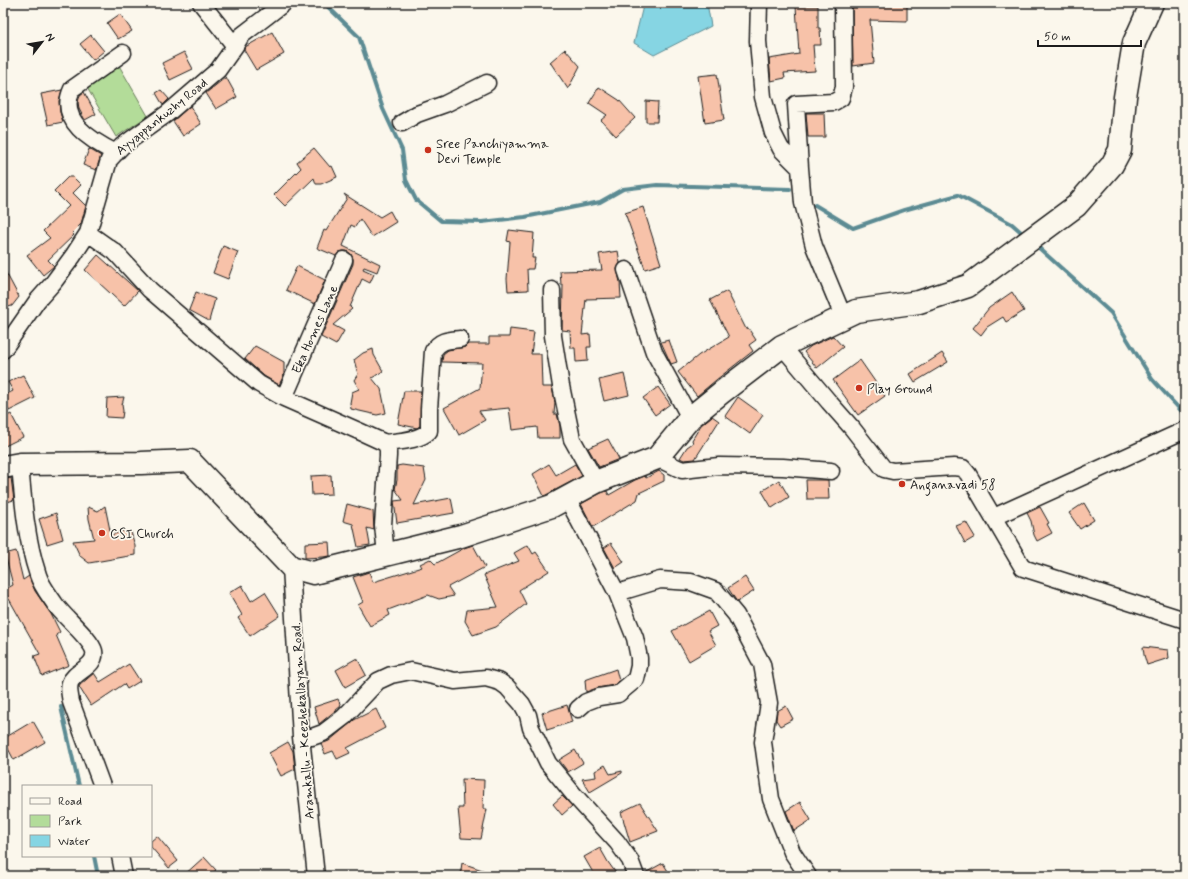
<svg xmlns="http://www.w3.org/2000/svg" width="1188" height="879" viewBox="0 0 1188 879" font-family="Mynerve,sans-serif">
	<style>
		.green { fill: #b3dc99; stroke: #687c5a }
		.water { fill: #86d5e3; stroke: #5c8b93 }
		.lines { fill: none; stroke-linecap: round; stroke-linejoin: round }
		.stream { stroke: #5c8b93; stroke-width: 4 }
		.building { fill: #f7c2a9; stroke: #1c1c1c }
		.street-casing { stroke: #1c1c1c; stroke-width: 19 }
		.secondary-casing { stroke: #1c1c1c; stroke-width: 25 }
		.street { stroke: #fbf7ec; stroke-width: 16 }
		.secondary { stroke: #fbf7ec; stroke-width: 22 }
		.poi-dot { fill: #c8321e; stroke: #fbf7ec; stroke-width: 1.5 }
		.labels { text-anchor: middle; stroke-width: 3.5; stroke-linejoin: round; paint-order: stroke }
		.street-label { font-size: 13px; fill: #1c1c1c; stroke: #fbf7ec }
		.poi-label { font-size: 13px; fill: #1c1c1c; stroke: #fbf7ec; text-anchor: start }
	</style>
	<rect width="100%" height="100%" fill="#fbf7ec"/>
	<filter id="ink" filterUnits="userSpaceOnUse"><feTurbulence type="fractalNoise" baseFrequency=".025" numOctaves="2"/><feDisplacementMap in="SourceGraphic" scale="8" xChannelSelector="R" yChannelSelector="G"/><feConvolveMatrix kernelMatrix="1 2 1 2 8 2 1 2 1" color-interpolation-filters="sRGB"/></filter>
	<g filter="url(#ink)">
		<path class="green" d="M117,62L148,116L116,137L86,86Z"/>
		<path class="water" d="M647,3H707L711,26L654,55L634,43L643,6Z"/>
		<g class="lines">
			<path class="stream" d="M324,3L359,37L383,109L402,150L406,180L416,200L441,221L482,222L525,217L600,202L623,189L657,185L790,189
				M815,205L853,228L904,210L958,195L1012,224L1021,232
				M1039,248L1111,313L1152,379L1185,415
				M61,707L79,786
				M94,856L98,876"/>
		</g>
		<path class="building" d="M852,3H907V21L870,20L874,63L853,66Z
			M796,6H818V28H820L821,45H813L815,71L784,73L785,78L771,81L769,59L799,54Z
			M120,14L132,31L118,39L107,23Z
			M272,32L284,54L256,70L244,50L245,47Z
			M91,35L104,51L93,60L80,44Z
			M565,49L580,66L568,89L550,62Z
			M184,52L193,69L170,80L162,63Z
			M717,74L724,120L705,123L698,76Z
			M226,77L237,97L216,109L206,93Z
			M599,87L619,100L635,118L616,136L601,120L607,115L589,103Z
			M62,90L59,101L60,112L63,122L48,125L41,94Z
			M161,90L169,99L163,105L156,93Z
			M84,92L96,114L85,120L79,109L78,102L80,95Z
			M646,101L658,102L657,122H646Z
			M190,106L201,124L183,136L173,121Z
			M806,113H824L825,137H808Z
			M314,148L330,167L332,166L337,177L321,184H316L314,178L285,206L274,195L301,168L297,162Z
			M89,149L101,156L96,170L83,165Z
			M68,177H73L81,185L73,193L86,206L81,224L72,233L74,235L48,260L54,266L43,275L27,255L50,238L43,231L69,206L54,191Z
			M344,194L380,217L390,211L396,222L372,237L360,219L355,227L351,225L343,246L380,264L377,272L364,267L363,269L374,274L370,283L362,279L350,307L352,309L333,325L344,331L336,345L321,337L353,264V259L351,254L347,251H343L339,252L336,256L317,248L324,230L326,231L347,198Z
			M643,207L661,264L645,269L625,213Z
			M509,230L534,233L532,258H535L533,269H527L528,290L508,291L507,279L510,242L507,241Z
			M223,246L238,252L228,279L213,273Z
			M618,251L620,263L617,269L620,282L621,298L586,299L582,335L590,334L591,347H587L588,361L576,362L575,348H571L570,331L562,330L563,285H561L560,271L602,270L599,254Z
			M98,255L138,291L124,306L85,270Z
			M297,266L325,280L315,304L286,290Z
			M3,267L19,297L12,306L3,308Z
			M727,291L746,329L748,328L756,340L749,345L753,351L716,380L697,396L678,372L699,355L729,337L710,300Z
			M196,292L215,299L209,321L189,310Z
			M1012,292L1024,311L1006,322L1003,317L987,327L981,335L973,328L989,308Z
			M510,329L534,332L531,354H541L542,387H552L555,403L554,414H557L560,426V438H538L537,427L512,430L509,408L479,411L485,420L459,435L444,408L480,388L482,363L442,362L443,354L448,350L465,347L468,344H489V337H509Z
			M833,336L843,347L817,368L804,352L811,346Z
			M669,340L677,362L671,364L661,342Z
			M255,346L284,362V375L279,385L264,376L245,359Z
			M373,349L374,355L383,371L372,378L381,389L386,413L377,415L351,409L350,403L352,392L359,389L354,380L358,374L354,360L363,353Z
			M942,353L948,362L915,382L910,374Z
			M860,360L885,396L858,415L833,380Z
			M624,374L629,395L604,401L599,380Z
			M23,375L35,398L9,411L3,399V396L13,391L8,382Z
			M658,387L670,404L655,415L643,398Z
			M404,391H421L420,426L417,428L398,424Z
			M124,397L122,405L123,411L122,418L106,417L107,398Z
			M738,397L763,415L750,434L725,416Z
			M11,414L23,437L3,447V418Z
			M712,416L719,421L695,459L684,460L680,458L687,447L693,443L692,440L701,425Z
			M608,439L619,459L599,467L588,448Z
			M549,464L556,475L575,464L582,476L544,496L533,474Z
			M402,465L424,468L426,480L414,505L451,498L454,513L397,523L394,501L403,500L395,489L397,480V466Z
			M659,471L664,475V481L639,493L637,500L593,527L581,504L601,493L607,491L609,495L635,480L645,476L646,478Z
			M331,475L332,494L312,495L311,476Z
			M11,478L14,500L3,503V479Z
			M779,480L789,497L772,508L762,491Z
			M806,480H828L829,499H807Z
			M1084,503L1094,520L1080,529L1069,513Z
			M347,504L373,511L374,530L367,528L370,545L358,547L353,524L343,521Z
			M105,506L111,535L123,531L131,532L135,546V555L89,563L80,556L73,541L94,539L89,519L88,507L98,511Z
			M1040,507L1049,523L1047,524L1052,533L1037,541L1034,535L1031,521L1027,513Z
			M56,513L63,539L47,544L39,519Z
			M966,522L975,537L965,543L956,526Z
			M329,542L330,556L323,557L305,558V543Z
			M611,543L624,562L615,568L604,548Z
			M473,545L485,567L448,587L454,596L439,599L428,595L388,610L390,615L370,626L358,605L363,602L353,577L369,572L373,582L422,567L420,564L430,559L435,564L464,548Z
			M528,545L533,554L536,552L549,571L519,590L526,604L496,627L473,635L465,621L467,610L498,607L484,575L519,561L514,553Z
			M16,551L23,580L29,576L35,591L51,614L60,632L56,635L69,665L42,676L34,656L40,654L4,590L13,585L5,554Z
			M745,577L754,591L737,602L728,588Z
			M242,585L251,601L265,592L280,616L250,636L238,618L242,615L229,593Z
			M709,611L717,626L708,631L716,645L689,661L672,631Z
			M1143,647L1168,650L1169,658L1147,665L1144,655Z
			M357,658L366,675L345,687L336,670Z
			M129,664L140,681L127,689L124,684L91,706L79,687L80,685L94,673L100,682Z
			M616,669L619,681L614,685L597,688L586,692L585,680Z
			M338,699L341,706L319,724L314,707Z
			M567,705L572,722L547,730L542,713Z
			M786,706L793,719L780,726L776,720L777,711Z
			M376,709L385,728L347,748L350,753L337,759L333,751L325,754L321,744L329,741L354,720Z
			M33,721L45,742L14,760L3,739Z
			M288,742L293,751L295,769L281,776L269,753Z
			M575,750L583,763L568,772L559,760Z
			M605,765L610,774L622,771V773L590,792L582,779L596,777L595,771Z
			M462,779L484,780L483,809H487L481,839L461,838L458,808H463Z
			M562,796L572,806L562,815L553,804Z
			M800,802L811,820L794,831L786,811Z
			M640,803L658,831L630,842L621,812Z
			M157,836L178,861L169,868L151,847V841Z
			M600,848L608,862L618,876H595L584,857Z
			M204,857L216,870L209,876H183Z
			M462,863L494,874L493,876H460Z
			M663,863L671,876H645V873Z"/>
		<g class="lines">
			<g class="street-casing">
				<path id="street" d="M201,3L235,46
					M759,3L758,41L763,97L773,133L781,149L800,168L803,203L814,246L843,316
					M402,123L417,114L445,104L487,83
					M116,153C92,141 57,121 72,89L123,53
					M800,168L796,104L834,102L841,98L844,87L843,3
					M88,233L115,252L150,290L259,384L284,398L361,432L385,443L388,449V456L383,525L386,555
					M626,270L654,352L690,418
					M552,290L553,336L561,386L572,439L596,482
					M782,346L829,402L852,428L884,469L893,471L954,467L963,468L968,474L1023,568L1185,620
					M3,350L37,301L53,283L73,256L88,233L109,160L122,146L168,113L218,70L235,46L241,36L284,3
					M284,398L344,260
					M385,443C398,441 419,441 429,431V409L433,351C440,340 448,340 460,339
					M657,458L682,470L719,466L783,467L831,471
					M20,464C23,501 26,539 38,575C41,585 49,595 55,604C63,616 91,639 94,651C97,667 74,671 70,683C68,689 70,696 71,702L102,786
					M567,498L617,593L660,580L691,582L716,591L736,615L762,664L769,703L763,742L771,799L792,852L808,876
					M994,517L1185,430
					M291,567L301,737L316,876
					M578,709L586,702L599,697L618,694L636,679L639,666V658L635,638L617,593
					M301,737H312L323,733L344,717L378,681L391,675L411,671L455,681L486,678L500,682L507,687L522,704L528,715L531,728L548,763L575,796L617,842L630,860L636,876
					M120,856L124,876"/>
			</g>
			<g class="secondary-casing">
				<path id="secondary" d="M3,467L20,464L141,463L190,461L291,567L313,573L461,536L552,506L596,482L657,458L690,418L722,392L782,346L856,311L919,302L968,286L1076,206L1112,165L1120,150L1125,97L1134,43L1152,3"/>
			</g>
			<use href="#street" class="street"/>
			<use href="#secondary" class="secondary"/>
		</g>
	</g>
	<g class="poi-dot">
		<circle cx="428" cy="150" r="4"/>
		<circle cx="859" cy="388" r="4"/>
		<circle cx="902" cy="484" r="4"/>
		<circle cx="102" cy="533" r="4"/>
	</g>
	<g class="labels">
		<g class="street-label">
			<text transform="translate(161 116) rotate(-39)" y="5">Ayyappankuzhy Road</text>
			<text transform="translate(314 329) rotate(-66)" y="5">Eka Homes Lane</text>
			<text transform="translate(302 721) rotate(-94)" y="5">Aramkallu - Keezhekallayam Road.</text>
		</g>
		<g class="poi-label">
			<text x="436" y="148">Sree Panchiyamma<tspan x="436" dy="15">Devi Temple</tspan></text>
			<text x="867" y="393">Play Ground</text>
			<text x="910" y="489">Anganavadi 58</text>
			<text x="110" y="538">CSI Church</text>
		</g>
	</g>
	<rect width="1188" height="879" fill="none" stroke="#fbf7ec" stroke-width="16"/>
	<rect x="8" y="8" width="1172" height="863" fill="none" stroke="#1c1c1c" stroke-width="1.5" filter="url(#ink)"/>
	<rect x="22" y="785" width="130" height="72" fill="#fbf7ec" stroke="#a29f99"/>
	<rect x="30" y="798" width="20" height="6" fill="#fbf7ec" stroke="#a29f99"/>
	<text x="58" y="805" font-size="12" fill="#1c1c1c">Road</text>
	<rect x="30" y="815" width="20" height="12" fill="#b3dc99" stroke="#a29f99"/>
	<text x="58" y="825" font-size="12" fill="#1c1c1c">Park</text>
	<rect x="30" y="835" width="20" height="12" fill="#86d5e3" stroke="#a29f99"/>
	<text x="58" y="845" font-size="12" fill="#1c1c1c">Water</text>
	<g transform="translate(42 42) rotate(59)" stroke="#fbf7ec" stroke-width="3" paint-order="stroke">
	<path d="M0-3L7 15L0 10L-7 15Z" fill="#1c1c1c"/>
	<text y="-6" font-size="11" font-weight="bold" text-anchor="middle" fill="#1c1c1c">N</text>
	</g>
	<path d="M1038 40v6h103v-6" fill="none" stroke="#1c1c1c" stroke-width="2"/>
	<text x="1044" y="40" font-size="12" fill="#1c1c1c" stroke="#fbf7ec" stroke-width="3" paint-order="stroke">50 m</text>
</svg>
